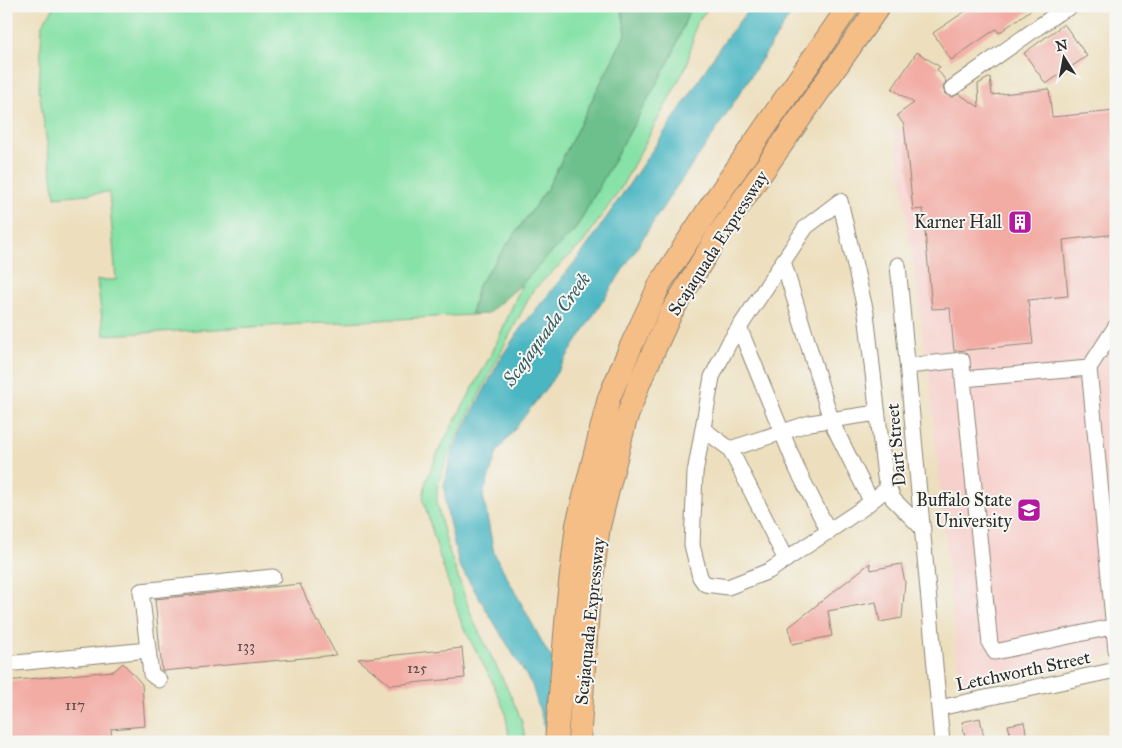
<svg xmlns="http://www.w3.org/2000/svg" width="1122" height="748" viewBox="0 0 1122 748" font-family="'IM FELL Great Primer',serif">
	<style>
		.built { fill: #f7d0cc }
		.green { fill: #87e2a7; stroke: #598669 }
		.forest { fill: #6dc08c; stroke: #4c765c }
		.water { fill: #48b6c2; stroke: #3a7076 }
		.building { fill: #f2aca4 }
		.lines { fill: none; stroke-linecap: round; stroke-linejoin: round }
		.minor-casing { stroke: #8c8574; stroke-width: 17 }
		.highway-casing { stroke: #8c8574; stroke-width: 24 }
		.minor { stroke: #fff; stroke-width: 15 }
		.highway { stroke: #f6be87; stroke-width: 22 }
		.labels { text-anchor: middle; stroke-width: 4; stroke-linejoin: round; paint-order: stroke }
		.number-label { font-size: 15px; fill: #5d4b49 }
		.poi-label { font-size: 18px; fill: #2b2b2b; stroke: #f6f6f2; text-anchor: end }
		.street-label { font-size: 18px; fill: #2b2b2b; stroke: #f6f6f2 }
		.water-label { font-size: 19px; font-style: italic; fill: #355c60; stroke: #f6f6f2 }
	</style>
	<rect width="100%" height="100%" fill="#f6f6f2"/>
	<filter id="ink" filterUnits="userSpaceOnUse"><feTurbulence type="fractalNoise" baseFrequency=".02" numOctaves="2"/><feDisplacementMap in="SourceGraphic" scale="10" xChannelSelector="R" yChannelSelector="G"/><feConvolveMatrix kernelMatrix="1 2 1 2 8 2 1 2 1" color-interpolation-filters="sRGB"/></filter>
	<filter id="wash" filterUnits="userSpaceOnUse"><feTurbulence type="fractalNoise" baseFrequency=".0096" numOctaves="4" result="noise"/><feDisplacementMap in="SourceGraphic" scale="20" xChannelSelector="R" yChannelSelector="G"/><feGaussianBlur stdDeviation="1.12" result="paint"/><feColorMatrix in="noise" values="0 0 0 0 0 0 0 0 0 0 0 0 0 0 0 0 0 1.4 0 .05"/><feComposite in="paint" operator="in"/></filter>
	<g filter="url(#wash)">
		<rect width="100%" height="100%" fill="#eddfbd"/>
		<path class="built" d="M1116,106V654L960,686L928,366L894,129Z"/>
		<path class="green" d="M55,6H621L626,33L547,189L478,285L471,315L104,335L97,280H116L109,192L55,197L39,90L42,25Z
			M691,6H710L696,23L687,65L621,188L583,243L533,290L449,453L437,487V504L447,545L473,620L510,694L521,719L526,742H510L505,711L490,677L462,625L439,554L423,499L426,481L439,450L493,351L522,284L545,259L575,230L672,56Z"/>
		<path class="forest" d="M621,6H691L672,56L575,230L545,259L522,284L487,314L471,315L478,285L547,189L626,33Z"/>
		<path class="water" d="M751,6H796L707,144L672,193L550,383L497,452L483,495L494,553L548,653L572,679L591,742H549L532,685L459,565L447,512L444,486L452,451L502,356L520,329L583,252L689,96L721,45Z"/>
		<g id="blocks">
			<path class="building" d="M973,6H1036L999,33L996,29L951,60L933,33Z
				M1064,24L1087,56L1046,84L1024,53Z
				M917,52L940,67L937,69L946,81L943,88L945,94L952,97L959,94L979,107L978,84L990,77L992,95L1049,89L1052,117L1116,111V234L1063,240L1068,296L1028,300L1033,344L954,351L950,308L932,309L923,209L913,210L904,125L897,115L914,103L892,89Z
				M870,563L871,570L901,564L905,582L902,618L880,622L876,602L828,611L832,636L792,644L789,627Z
				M300,584L317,622H319L336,655L162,671L155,599Z
				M462,648L465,678L390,685L358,659Z
				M123,663L142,684L145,726L111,729L112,742H6V681L114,671Z
				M980,718L985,742H966L962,722Z
				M1024,722L1028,742H1012L1008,725Z"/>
		</g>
	</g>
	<g filter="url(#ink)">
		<use href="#blocks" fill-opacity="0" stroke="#8c8574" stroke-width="1"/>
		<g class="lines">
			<g class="minor-casing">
				<path id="minor" d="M952,88L1058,13L1072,6
					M783,261L832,423L871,501
					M898,265L942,742
					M1116,326L1089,368L1116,650
					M739,327L797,469L829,532
					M908,366L962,360L963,379L1089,368
					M963,379L990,644L995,652L1116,626
					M703,429L730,449L786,560
					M730,449L810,423L877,413
					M889,487L863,508L769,571L728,587L705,584L700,577L692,545L695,473L712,377L729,343L806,227L840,201L866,313L885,477L893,499L923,529
					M6,664L148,650
					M159,680L151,674L141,591L273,577
					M939,708L1116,670"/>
			</g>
			<g class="highway-casing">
				<path id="highway" d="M556,742L568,600L577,525L609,398L631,346L661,282L710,207L849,6
					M579,742L588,609L599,526L625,422L640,381L671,313L718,235L879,6"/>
			</g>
			<use href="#minor" class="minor"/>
			<use href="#highway" class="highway"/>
		</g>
	</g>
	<defs>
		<g id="building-square" transform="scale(1.25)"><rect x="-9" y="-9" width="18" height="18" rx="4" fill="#b5179e" stroke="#f6f6f2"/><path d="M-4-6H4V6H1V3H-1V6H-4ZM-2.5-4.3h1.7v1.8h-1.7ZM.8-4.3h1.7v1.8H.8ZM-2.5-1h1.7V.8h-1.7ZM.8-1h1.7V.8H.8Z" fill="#fff"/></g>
		<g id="university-square" transform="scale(1.25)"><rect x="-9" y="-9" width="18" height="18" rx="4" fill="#b5179e" stroke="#f6f6f2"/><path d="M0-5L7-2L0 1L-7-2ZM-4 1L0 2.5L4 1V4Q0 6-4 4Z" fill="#fff"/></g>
	</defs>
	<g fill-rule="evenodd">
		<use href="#building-square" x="1020" y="222"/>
		<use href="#university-square" x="1029" y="510"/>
	</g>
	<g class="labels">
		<g class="number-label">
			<text x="246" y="651">133</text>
			<text x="417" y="673">125</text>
			<text x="75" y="710">117</text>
		</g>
		<g class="poi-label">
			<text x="1002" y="228">Karner Hall</text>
			<text x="1012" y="506">Buffalo State<tspan x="1012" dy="21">University</tspan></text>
		</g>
		<g class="street-label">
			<text transform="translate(718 243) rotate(-57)" y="6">Scajaquada Expressway</text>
			<text transform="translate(896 445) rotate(-95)" y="6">Dart Street</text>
			<text transform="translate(590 621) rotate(-84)" y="6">Scajaquada Expressway</text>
			<text transform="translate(1023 671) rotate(-12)" y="6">Letchworth Street</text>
		</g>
		<g class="water-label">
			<text transform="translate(546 329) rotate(-54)" y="7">Scajaquada Creek</text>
		</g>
	</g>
	<rect width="1122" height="748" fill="none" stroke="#f6f6f2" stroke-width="25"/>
	<g transform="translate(1064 58) rotate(349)" stroke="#f6f6f2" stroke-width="4" paint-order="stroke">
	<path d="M0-4L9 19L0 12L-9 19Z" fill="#2b2b2b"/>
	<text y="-8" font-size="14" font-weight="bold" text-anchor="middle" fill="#2b2b2b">N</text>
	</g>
</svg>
